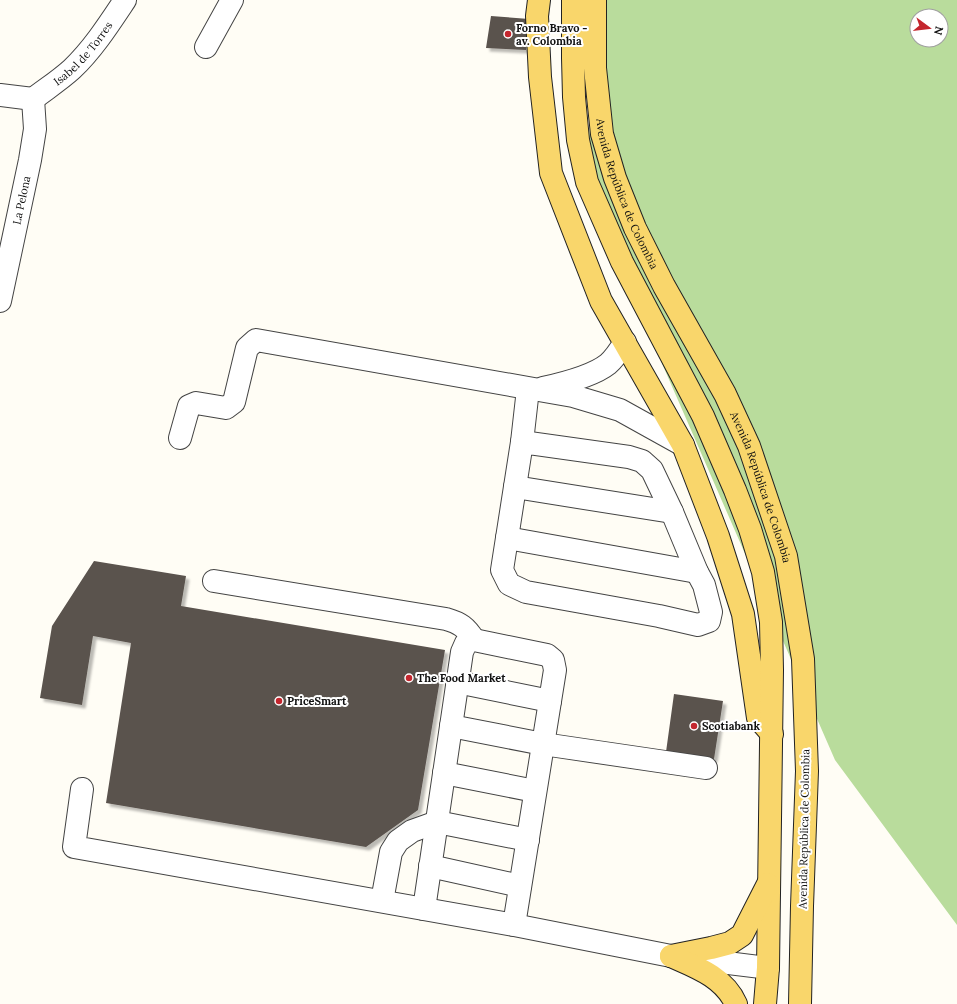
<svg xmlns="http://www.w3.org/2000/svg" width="957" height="1004" viewBox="0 0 957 1004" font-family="Lora,serif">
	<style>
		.forest { fill: #b9dc9c; fill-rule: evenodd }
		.building { fill: #5a524d; filter: url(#shadow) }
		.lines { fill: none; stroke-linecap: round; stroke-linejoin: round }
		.minor-casing { stroke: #444; stroke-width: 24 }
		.major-casing { stroke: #222; stroke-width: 24 }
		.minor { stroke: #fff; stroke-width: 22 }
		.major { stroke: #f9d66b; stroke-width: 22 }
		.poi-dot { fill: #c4262e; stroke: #fff; stroke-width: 1.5 }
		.labels { text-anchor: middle; stroke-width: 4; stroke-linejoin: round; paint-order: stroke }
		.poi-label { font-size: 11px; font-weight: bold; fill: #111; stroke: #fff; text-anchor: start }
		.street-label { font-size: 11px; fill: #111; stroke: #fff }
	</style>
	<defs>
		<filter id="shadow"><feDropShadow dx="3.5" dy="3.5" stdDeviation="1" flood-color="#0004"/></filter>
	</defs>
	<rect width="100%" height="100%" fill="#fffdf5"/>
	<path class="forest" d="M600,0H957V925L835,760L585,187ZM917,16H941V40H917Z"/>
	<path class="building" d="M491,16L529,19L526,50L486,48Z
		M94,561L186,576L181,606L445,650L418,810L366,847L106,803L131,643L93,636L82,705L40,698L52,626Z
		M674,694L723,701L714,759L666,752Z"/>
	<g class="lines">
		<g class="minor-casing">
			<g id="minor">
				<path d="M206,47L232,0"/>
				<path d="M0,95L33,99"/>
				<path id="s1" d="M33,99C46,89 60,80 72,69C93,49 109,24 125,0"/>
				<path id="s2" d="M0,301L30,160L35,129L33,99"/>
				<path d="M543,388C561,384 593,376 608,364C615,358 620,350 625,342"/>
				<path d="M180,438L189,406L196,403L226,408L234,402L247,348L256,340L573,396L620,410L683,445"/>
				<path d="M522,442L629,457L642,461L652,470L672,512L697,572L704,585L711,612L709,621L698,625L659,616L526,592L509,584L502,570Z"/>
				<path d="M522,442L528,389"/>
				<path d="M515,487L672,512"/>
				<path d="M507,538L697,572"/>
				<path d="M214,581L446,619C460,623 466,627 474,640"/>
				<path d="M457,682L550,701"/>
				<path d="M451,726L543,744L706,768"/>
				<path d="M444,773L535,791"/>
				<path d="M82,789L74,847L514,925L671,956L768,968"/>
				<path d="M430,866L520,886"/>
				<path d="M382,901L391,852L398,841L412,831L437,822L528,840"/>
				<path d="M424,909L462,652L466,643L474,640L547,655L553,660L555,670L514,925"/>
			</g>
		</g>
		<g class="major-casing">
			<g id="major">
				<path d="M539,0L537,16L540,77L551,173L601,301L683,445L718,536L743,614L758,718L772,734"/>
				<path d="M573,0V58L574,97L578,140L587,182L622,262L703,416L735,490L750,529L763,572L771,622L772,670L768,968L765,1004"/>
				<path id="s3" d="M595,0V68L602,134L615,178L635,228L664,286L725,394L749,446L786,556L803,659L807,771L802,906L800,1004"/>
				<path d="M671,956L711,948L730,943L742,935L768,884"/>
				<path d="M671,956C696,967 724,977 736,1004"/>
			</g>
		</g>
		<use href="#minor" class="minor"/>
		<use href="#major" class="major"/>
	</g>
	<g class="poi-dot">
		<circle cx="508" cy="34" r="4"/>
		<circle cx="409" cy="678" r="4"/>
		<circle cx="279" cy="701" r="4"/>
		<circle cx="694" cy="726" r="4"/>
	</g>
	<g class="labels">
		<g class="poi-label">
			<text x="516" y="32">Forno Bravo -<tspan x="516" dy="13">av. Colombia</tspan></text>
			<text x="417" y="682">The Food Market</text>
			<text x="287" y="705">PriceSmart</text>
			<text x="702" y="730">Scotiabank</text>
		</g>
		<g class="street-label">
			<text dy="4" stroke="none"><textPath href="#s1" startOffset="68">Isabel de Torres</textPath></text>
			<text dy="4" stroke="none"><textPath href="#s3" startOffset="199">Avenida República de Colombia</textPath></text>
			<text dy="4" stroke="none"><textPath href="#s2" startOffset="103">La Pelona</textPath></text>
			<text dy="4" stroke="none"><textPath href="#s3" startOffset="523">Avenida República de Colombia</textPath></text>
			<text transform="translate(804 829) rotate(-89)" y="4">Avenida República de Colombia</text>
		</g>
	</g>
	<g transform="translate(929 28) rotate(105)"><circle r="19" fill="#ffffff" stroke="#a0a0a0"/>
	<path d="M0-3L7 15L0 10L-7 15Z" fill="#c4262e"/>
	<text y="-6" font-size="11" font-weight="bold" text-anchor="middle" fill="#111111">N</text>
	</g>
</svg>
